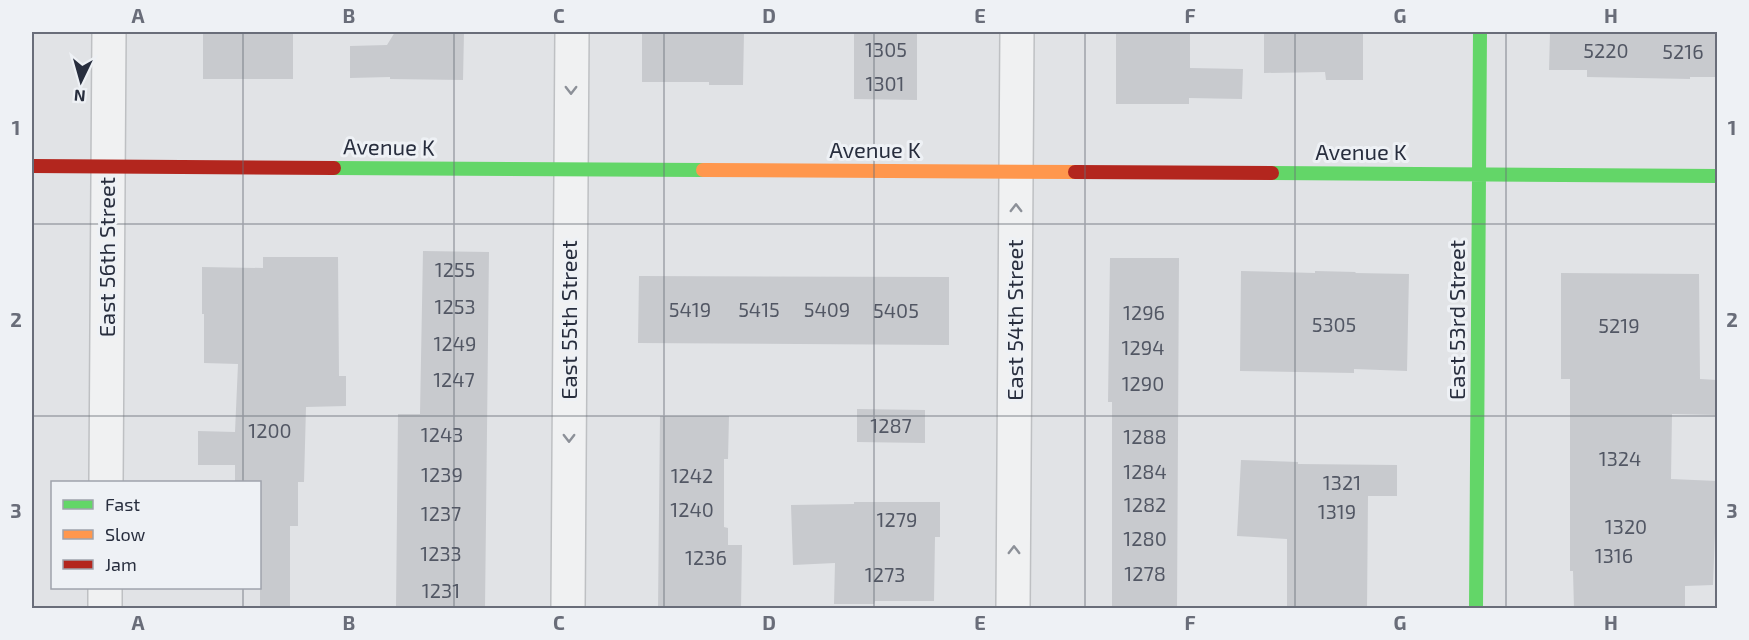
<svg xmlns="http://www.w3.org/2000/svg" width="1749" height="640" viewBox="0 0 1749 640" font-family="'Exo 2',sans-serif">
	<style>
		.building { fill: #c8cace }
		.lines { fill: none; stroke-linecap: round; stroke-linejoin: round }
		.street-casing { stroke: #bec0c3; stroke-width: 36 }
		.street { stroke: #f0f1f2; stroke-width: 33 }
		.fast { stroke: #63d668; stroke-width: 14 }
		.slow { stroke: #ff974d; stroke-width: 14 }
		.jam { stroke: #b3261e; stroke-width: 14 }
		.oneway { stroke: #8c9098 }
		.grid { fill: none; stroke: #696d79; stroke-width: 1.5; stroke-opacity: 0.55 }
		.labels { text-anchor: middle; stroke-width: 6; stroke-linejoin: round; paint-order: stroke }
		.number-label { font-size: 20px; fill: #525764 }
		.street-label { font-size: 22px; fill: #282e3e; stroke: #eef1f5 }
		.neatline { fill: none; stroke: #696d79; stroke-width: 2 }
		.grid-label { font-size: 20px; text-anchor: middle; font-weight: bold; fill: #696d79 }
	</style>
	<rect width="100%" height="100%" fill="#e1e3e6"/>
	<path class="building" d="M203,32H293V79H203Z
		M395,32H464L463,80L390,79V77L350,78V46L387,45Z
		M642,32H744L743,85H709V82H642Z
		M854,32H917V100L854,99Z
		M1116,32H1190V68L1243,69L1242,99L1189,98V104H1116Z
		M1264,32H1363V80H1326L1325,72L1264,73Z
		M1550,32H1718V77H1690V79L1587,77V70H1549Z
		M423,251L489,252L485,609H396L398,414H420Z
		M263,257H338L339,376H346V406L306,407L304,482H298V526H290V609H260V482L235,481V465H198V431L235,432L238,364L204,363V314H202V267L263,268Z
		M1110,258H1179L1177,609H1112V402H1108Z
		M1241,271L1315,273V271L1356,272L1355,273L1409,274L1407,371L1354,369V373L1240,371Z
		M1561,273L1699,274L1700,379L1717,380V415L1672,414L1671,479L1717,481L1713,585L1685,586V609H1574L1573,571H1570V379H1561Z
		M639,276L949,277V345L638,343Z
		M857,409L925,410V443L857,442Z
		M660,416H729L728,459H724V527L728,528V545H742L741,609H658Z
		M1241,460L1298,462V464L1397,465V496H1368L1367,609H1287V539L1237,536Z
		M854,502H940V537H935L934,601H875L874,604H834L835,563L793,565L791,505L854,504Z"/>
	<g class="lines">
		<g class="street-casing">
			<path id="street" d="M106,482L109,32
				M105,608V588
				M568,608L572,32
				M1013,608L1017,32"/>
		</g>
		<use href="#street" class="street"/>
		<path class="fast" d="M334,168L703,170
			M1272,173L1718,176
			M1476,608L1480,32"/>
		<path class="slow" d="M703,170L1075,172"/>
		<path class="jam" d="M32,166L334,168
			M1075,172L1272,173"/>
	</g>
	<defs><path id="oneway-chevron" d="M-2-3.5L2.5 0L-2 3.5" fill="none" stroke-width="1.6" stroke-linecap="round" stroke-linejoin="round" transform="scale(1.5)"/></defs>
	<g class="oneway">
		<use href="#oneway-chevron" transform="translate(571 90) rotate(90)"/>
		<use href="#oneway-chevron" transform="translate(1016 208) rotate(-90)"/>
		<use href="#oneway-chevron" transform="translate(569 438) rotate(90)"/>
		<use href="#oneway-chevron" transform="translate(1014 550) rotate(-90)"/>
	</g>
	<path class="grid" d="M243,32V482M454,32V608M664,32V608M874,32V608M1085,32V608M1295,32V608M1506,32V608M32,224H1718M32,416H1718M243,588V608"/>
	<g class="labels">
		<g class="number-label">
			<text x="886" y="57">1305</text>
			<text x="1606" y="58">5220</text>
			<text x="1683" y="59">5216</text>
			<text x="885" y="91">1301</text>
			<text x="455" y="277">1255</text>
			<text x="455" y="314">1253</text>
			<text x="690" y="317">5419</text>
			<text x="759" y="317">5415</text>
			<text x="827" y="317">5409</text>
			<text x="896" y="318">5405</text>
			<text x="1144" y="320">1296</text>
			<text x="1334" y="332">5305</text>
			<text x="1619" y="333">5219</text>
			<text x="455" y="351">1249</text>
			<text x="1143" y="355">1294</text>
			<text x="454" y="387">1247</text>
			<text x="1143" y="391">1290</text>
			<text x="891" y="433">1287</text>
			<text x="270" y="438">1200</text>
			<text x="442" y="442">1243</text>
			<text x="1145" y="444">1288</text>
			<text x="1620" y="466">1324</text>
			<text x="1145" y="479">1284</text>
			<text x="442" y="482">1239</text>
			<text x="692" y="483">1242</text>
			<text x="1342" y="490">1321</text>
			<text x="1145" y="512">1282</text>
			<text x="692" y="517">1240</text>
			<text x="1337" y="519">1319</text>
			<text x="441" y="521">1237</text>
			<text x="897" y="527">1279</text>
			<text x="1626" y="534">1320</text>
			<text x="1145" y="546">1280</text>
			<text x="441" y="561">1233</text>
			<text x="1614" y="563">1316</text>
			<text x="706" y="565">1236</text>
			<text x="1145" y="581">1278</text>
			<text x="885" y="582">1273</text>
			<text x="441" y="598">1231</text>
		</g>
		<g class="street-label">
			<text transform="translate(389 147) rotate(1)" y="8">Avenue K</text>
			<text x="875" y="158">Avenue K</text>
			<text x="1361" y="160">Avenue K</text>
			<text transform="translate(107 257) rotate(-90)" y="8">East 56th Street</text>
			<text transform="translate(569 320) rotate(-90)" y="8">East 55th Street</text>
			<text transform="translate(1015 320) rotate(-90)" y="8">East 54th Street</text>
			<text transform="translate(1457 320) rotate(-90)" y="8">East 53rd Street</text>
		</g>
	</g>
	<rect width="1749" height="640" fill="none" stroke="#eef1f5" stroke-width="66"/>
	<rect x="51" y="481" width="210" height="108" fill="#eef1f5" stroke="#9fa3ac" stroke-width="1.5"/>
	<rect x="63" y="500" width="30" height="9" fill="#63d668" stroke="#9fa3ac" stroke-width="1.5"/>
	<text x="105" y="511" font-size="18" fill="#282e3e">Fast</text>
	<rect x="63" y="530" width="30" height="9" fill="#ff974d" stroke="#9fa3ac" stroke-width="1.5"/>
	<text x="105" y="541" font-size="18" fill="#282e3e">Slow</text>
	<rect x="63" y="560" width="30" height="9" fill="#b3261e" stroke="#9fa3ac" stroke-width="1.5"/>
	<text x="105" y="571" font-size="18" fill="#282e3e">Jam</text>
	<g transform="translate(81 81) rotate(185)" stroke="#eef1f5" stroke-width="4.5" paint-order="stroke">
	<path d="M0-4.5L10 22L0 15L-10 22Z" fill="#282e3e"/>
	<text y="-9" font-size="16" font-weight="bold" text-anchor="middle" fill="#282e3e">N</text>
	</g>
	<rect x="33" y="33" width="1683" height="574" class="neatline"/>
	<g class="grid-label">
		<text x="138" y="23">A</text>
		<text x="349" y="23">B</text>
		<text x="559" y="23">C</text>
		<text x="769" y="23">D</text>
		<text x="980" y="23">E</text>
		<text x="1190" y="23">F</text>
		<text x="1400" y="23">G</text>
		<text x="1611" y="23">H</text>
		<text x="16" y="135">1</text>
		<text x="1732" y="135">1</text>
		<text x="16" y="327">2</text>
		<text x="1732" y="327">2</text>
		<text x="16" y="518">3</text>
		<text x="1732" y="518">3</text>
		<text x="138" y="630">A</text>
		<text x="349" y="630">B</text>
		<text x="559" y="630">C</text>
		<text x="769" y="630">D</text>
		<text x="980" y="630">E</text>
		<text x="1190" y="630">F</text>
		<text x="1400" y="630">G</text>
		<text x="1611" y="630">H</text>
	</g>
</svg>
